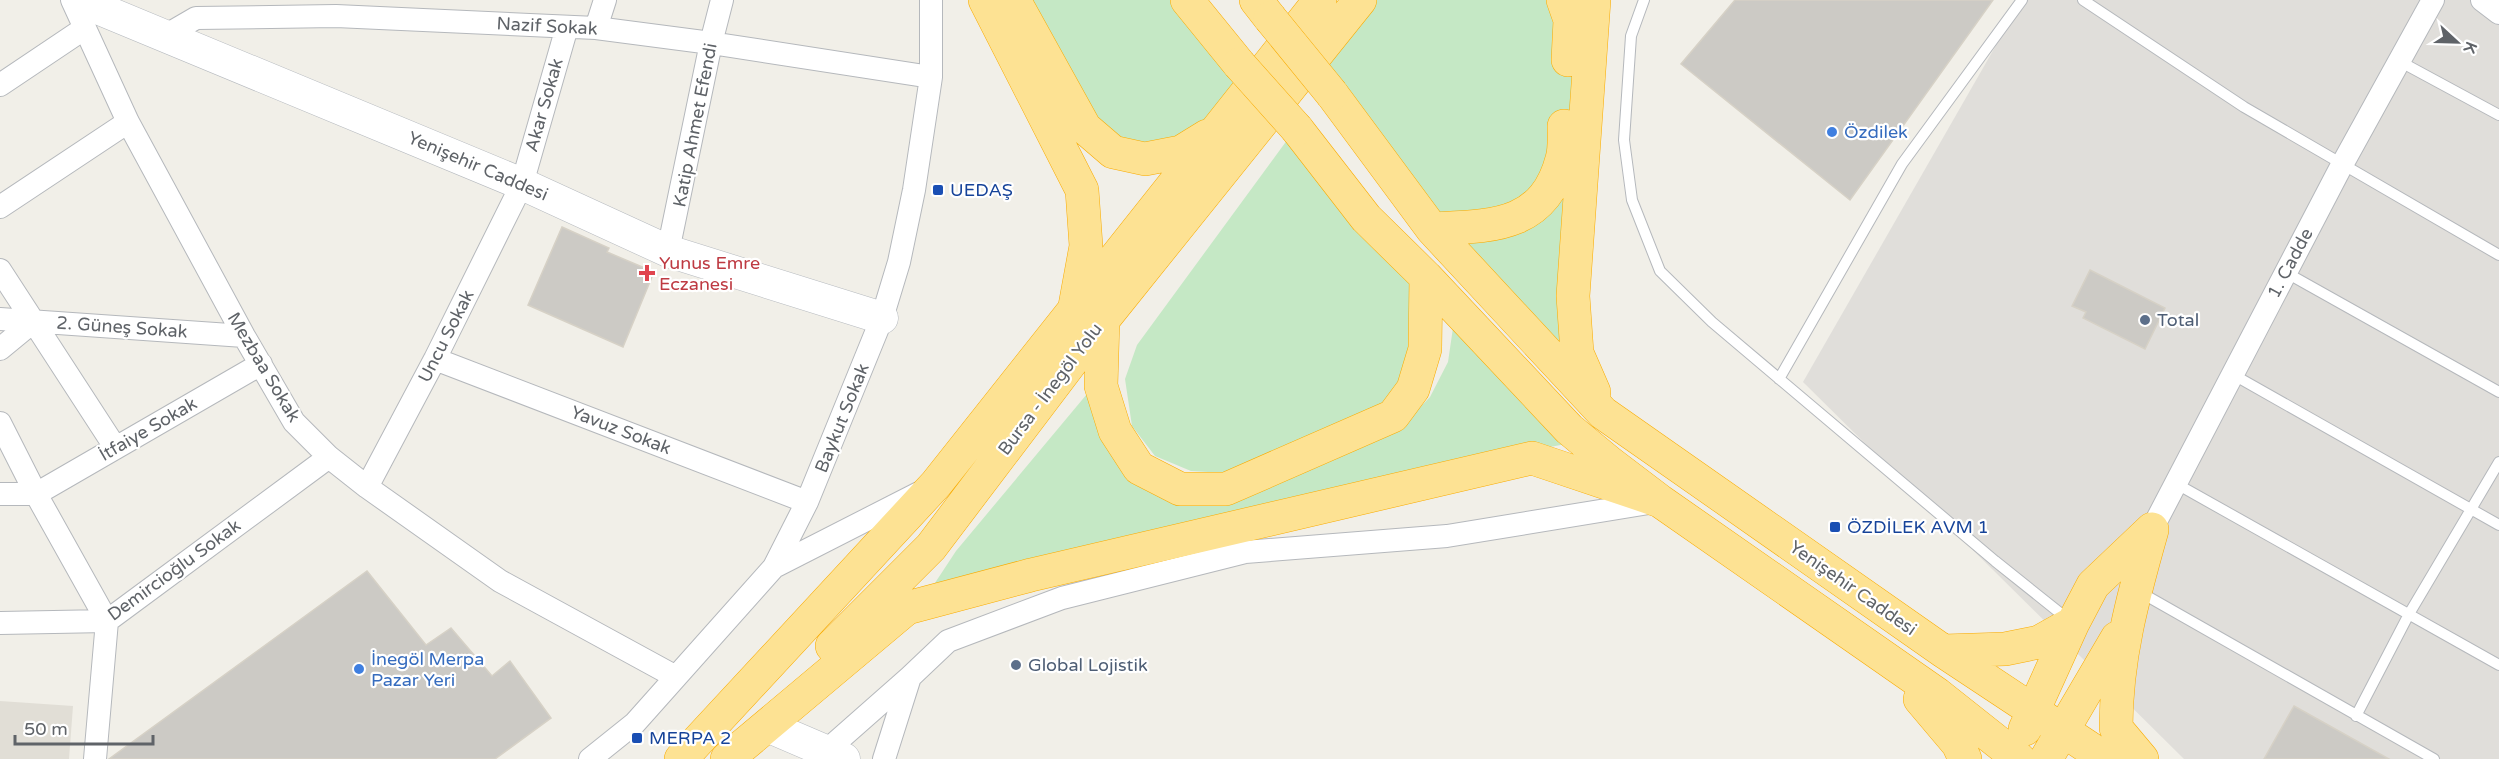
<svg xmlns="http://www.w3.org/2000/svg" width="2499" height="759" viewBox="0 0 2499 759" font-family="'Varela Round',sans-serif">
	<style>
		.industrial { fill: #e0deda }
		.education { fill: #e1ded6 }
		.green { fill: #c5e8c5 }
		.building { fill: #cccac5; stroke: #d6d1c6; stroke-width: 1.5 }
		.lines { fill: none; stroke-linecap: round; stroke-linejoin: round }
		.lane-casing { stroke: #b5b8bc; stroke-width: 12 }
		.street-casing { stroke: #b5b8bc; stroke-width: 24 }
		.secondary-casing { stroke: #b6babf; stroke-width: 33 }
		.highway-casing { stroke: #f9ab00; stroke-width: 34 }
		.lane { stroke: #fff; stroke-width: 10 }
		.street { stroke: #fff; stroke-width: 22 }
		.secondary { stroke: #fff; stroke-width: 32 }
		.highway { stroke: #fde293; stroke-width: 33 }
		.highway-bridge-casing { stroke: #f9ab00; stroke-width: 34; stroke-linecap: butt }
		.highway-bridge { stroke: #fde293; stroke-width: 33 }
		.shop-dot { fill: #3f7fe0; stroke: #fff; stroke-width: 2 }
		.transit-dot { fill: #1a4fb4; stroke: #fff; stroke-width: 2 }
		.health-dot { fill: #e0444e; stroke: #fff; stroke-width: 2 }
		.service-dot { fill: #5c6f8a; stroke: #fff; stroke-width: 2 }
		.labels { text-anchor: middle; stroke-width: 4.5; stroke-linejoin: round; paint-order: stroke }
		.street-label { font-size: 18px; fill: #5f6368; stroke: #fff }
		.shop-label { font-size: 18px; fill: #366cbe; stroke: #fff; text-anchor: start }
		.transit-label { font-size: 18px; fill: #164399; stroke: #fff; text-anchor: start }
		.health-label { font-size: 18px; fill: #be3a42; stroke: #fff; text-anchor: start }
		.service-label { font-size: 18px; fill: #4e5e75; stroke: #fff; text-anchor: start }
	</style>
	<rect width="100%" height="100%" fill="#f1efe8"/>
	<path class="industrial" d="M2022,0H2499V759H2184L1803,382Z"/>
	<path class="education" d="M0,701L73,706L69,759H0Z"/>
	<path class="green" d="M1014,0H1187L1256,82L1214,132L1113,152Z
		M1362,0H1593L1576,246L1603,413L1310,67Z
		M1293,132L1415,280L1414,344L1405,382L1385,409L1225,473L1191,471L1155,456L1132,426L1125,379L1137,345Z
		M1454,321L1566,444L1442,467L929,592L956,551L1097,382L1169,502L1396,432L1430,397L1448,362Z"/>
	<path class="building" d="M1735,0H1993L1850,200L1681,64Z
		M562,227L609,248L607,252L654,272L623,347L528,305Z
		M2090,270L2165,308L2145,349L2083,318L2086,312L2072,306Z
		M367,571L426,645L451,628L492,676L510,661L551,718L495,759H109Z
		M2294,706L2389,759H2264Z"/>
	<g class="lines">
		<g class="lane-casing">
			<path id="lane" d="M1644,0L1631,36L1624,140L1632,200L1660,271L1712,322L1995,561L2070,621
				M2083,0L2244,107L2499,255
				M2399,61L2499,115
				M2285,272L2499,392
				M2232,374L2499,525
				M1779,379L1902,164L2022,0
				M2175,483L2499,665
				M2138,591L2434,759
				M2356,716L2409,614L2499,462"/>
		</g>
		<g class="street-casing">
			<path id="street" d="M72,0L128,122L244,336L294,422L329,457L367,487L500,581L676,677
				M2482,0L2499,13
				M596,28L605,0
				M165,36L196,18L336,16L596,28L711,43L931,77
				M0,85L85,28
				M0,207L128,122
				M668,251L711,43L722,0
				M0,270L115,447
				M0,319L244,336
				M0,349L34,321
				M435,359L807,502
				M0,423L36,494L107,621L95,759
				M367,487L435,359L522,184L567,27
				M0,494H36L261,364
				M2152,529L2343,163L2433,0
				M774,567L919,493
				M0,623L107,621L329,457
				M590,759L635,723L774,567L807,502L882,318L899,262L914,190L931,77V0
				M817,759L910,677
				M884,759L910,677L948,641L1062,598L1245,552L1447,536L1655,502"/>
		</g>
		<g class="secondary-casing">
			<path id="secondary" d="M78,0L522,184L668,251L882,318
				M767,726L844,759"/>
		</g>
		<g class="highway-casing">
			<path id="highway" d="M985,0L1082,190L1086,246L1075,306
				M1014,0L1085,128L1113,152L1145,159L1181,152L1207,136
				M1187,0L1239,64
				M1256,0L1270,18
				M1563,0L1570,20L1568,60
				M1332,94L1432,229L1603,413L1943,651L2106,759
				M1297,129L1366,218L1426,277L1569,429L1610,463L1660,501L1937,694L2019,759
				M1432,229C1491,226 1544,228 1562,159C1565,149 1564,137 1564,126
				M1103,320L1101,386L1115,431L1139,468L1180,489H1226L1393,416L1413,389L1425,349L1426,277
				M1594,392L1577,353L1573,296L1594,0
				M832,646L931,547L1103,320L1360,0
				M1943,651L2005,649L2039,642L2073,623
				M1920,699L1958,744L1965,759
				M2025,729L2073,623L2093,585L2152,529
				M681,759L936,484L1320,0
				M727,759L907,608L1031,575L1532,458L1660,501
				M2046,759L2117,638
				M2142,759L2116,728C2116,658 2133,597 2152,530"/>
		</g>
		<use href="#lane" class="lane"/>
		<use href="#street" class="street"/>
		<use href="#secondary" class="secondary"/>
		<use href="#highway" class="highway"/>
		<g class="highway-bridge-casing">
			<path id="highway-bridge" d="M1270,18L1332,94
				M1239,64L1297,129"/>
		</g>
		<use href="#highway-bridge" class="highway-bridge"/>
	</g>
	<g class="shop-dot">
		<circle cx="1832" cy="132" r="6"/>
		<circle cx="359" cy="669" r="6"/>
	</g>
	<g class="transit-dot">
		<rect x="932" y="184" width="12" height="12" rx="3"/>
		<rect x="1829" y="521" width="12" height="12" rx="3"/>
		<rect x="631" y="732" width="12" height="12" rx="3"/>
	</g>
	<path class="health-dot" d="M644 264h6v6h6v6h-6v6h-6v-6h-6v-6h6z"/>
	<g class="service-dot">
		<circle cx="2145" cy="320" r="6"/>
		<circle cx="1016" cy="665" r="6"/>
	</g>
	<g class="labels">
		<g class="street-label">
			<text transform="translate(547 26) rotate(3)" y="6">Nazif Sokak</text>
			<text transform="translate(544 105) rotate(-74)" y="6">Akar Sokak</text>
			<text transform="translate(695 125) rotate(-79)" y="6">Katip Ahmet Efendi</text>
			<text transform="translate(478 166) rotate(23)" y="6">Yenişehir Caddesi</text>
			<text transform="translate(2290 263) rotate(-62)" y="6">1. Cadde</text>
			<text transform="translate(122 327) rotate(4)" y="6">2. Güneş Sokak</text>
			<text transform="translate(446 336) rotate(-63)" y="6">Uncu Sokak</text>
			<text transform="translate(264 367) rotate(59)" y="6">Mezbaa Sokak</text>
			<text transform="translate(1050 389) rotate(-53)" y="6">Bursa - İnegöl Yolu</text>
			<text transform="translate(842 418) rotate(-68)" y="6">Baykut Sokak</text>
			<text transform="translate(148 429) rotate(-30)" y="6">İtfaiye Sokak</text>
			<text transform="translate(621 430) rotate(21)" y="6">Yavuz Sokak</text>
			<text transform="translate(174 570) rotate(-36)" y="6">Demircioğlu Sokak</text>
			<text transform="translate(1853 588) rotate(35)" y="6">Yenişehir Caddesi</text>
		</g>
		<g class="shop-label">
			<text x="1844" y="138">Özdilek</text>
			<text x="371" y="665">İnegöl Merpa<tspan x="371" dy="21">Pazar Yeri</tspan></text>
		</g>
		<g class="transit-label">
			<text x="950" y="196">UEDAŞ</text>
			<text x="1847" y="533">ÖZDİLEK AVM 1</text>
			<text x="649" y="744">MERPA 2</text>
		</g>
		<g class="health-label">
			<text x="659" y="269">Yunus Emre<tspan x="659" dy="21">Eczanesi</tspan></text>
		</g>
		<g class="service-label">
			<text x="2157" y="326">Total</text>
			<text x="1028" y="671">Global Lojistik</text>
		</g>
	</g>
	<g transform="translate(2457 42) rotate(112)" stroke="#ffffff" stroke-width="4.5" paint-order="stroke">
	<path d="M0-4.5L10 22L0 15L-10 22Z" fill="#5f6368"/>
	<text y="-9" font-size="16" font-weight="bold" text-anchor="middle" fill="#5f6368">K</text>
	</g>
	<path d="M15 735v9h138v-9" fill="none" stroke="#5f6368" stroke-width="3"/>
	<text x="24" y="735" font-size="18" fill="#5f6368" stroke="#ffffff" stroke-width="4.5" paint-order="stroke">50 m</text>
</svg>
